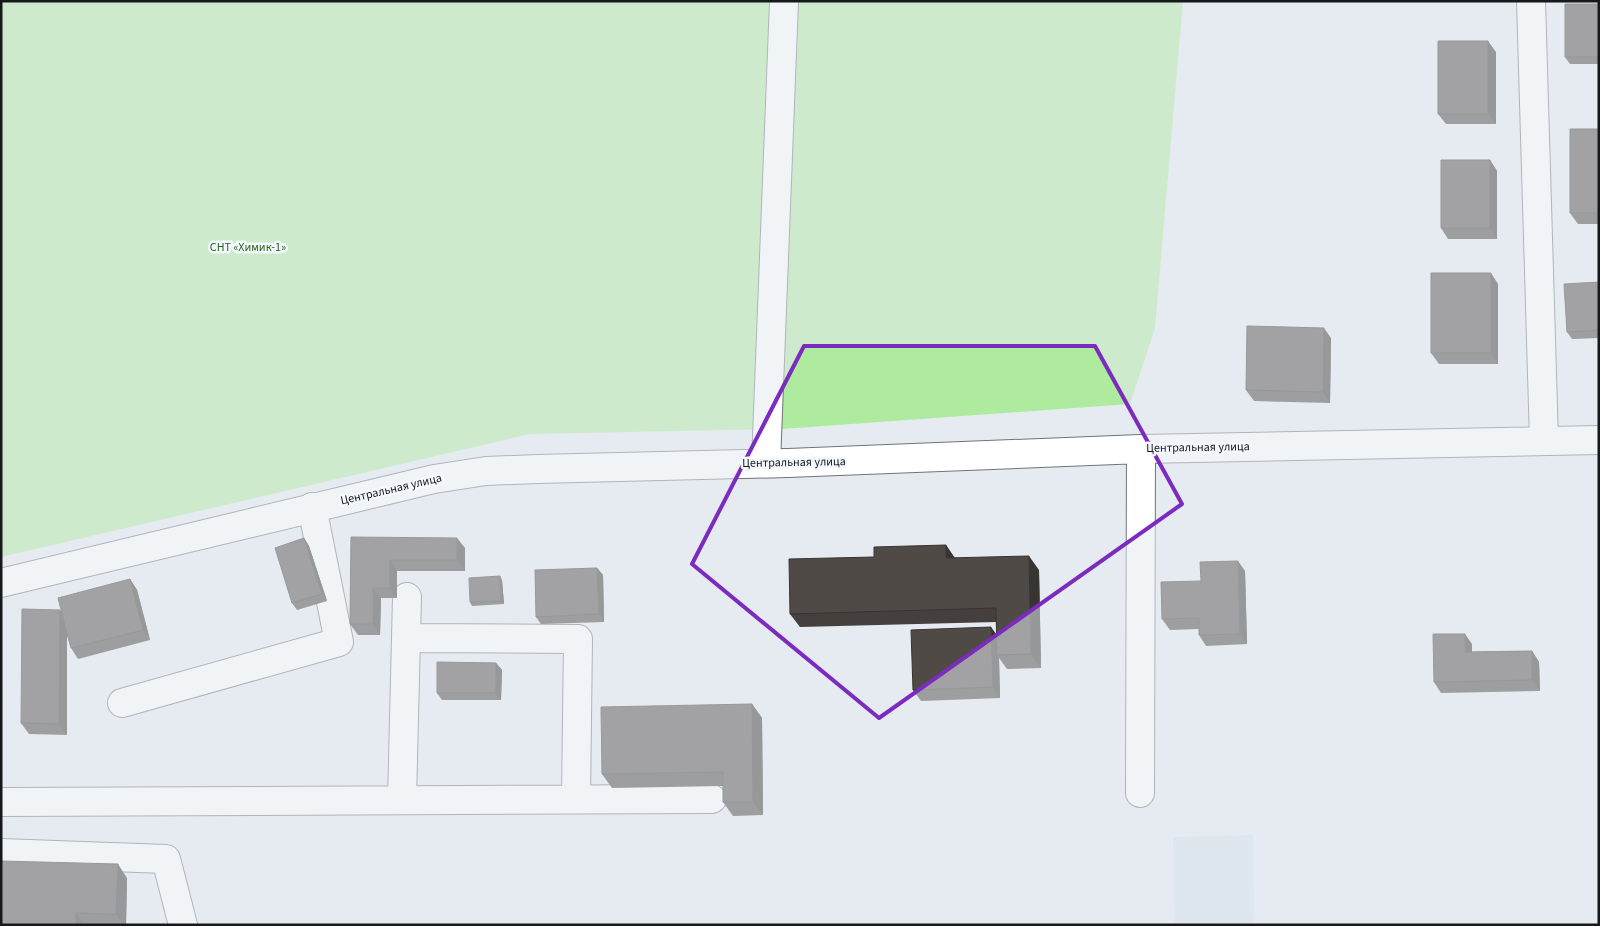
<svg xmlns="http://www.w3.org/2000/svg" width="1600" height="926" viewBox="0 0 1600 926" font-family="'Source Sans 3',sans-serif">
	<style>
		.built { fill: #d5e0ec }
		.green { fill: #afeb9f }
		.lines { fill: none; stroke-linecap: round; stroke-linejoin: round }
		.minor-casing { stroke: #6f7479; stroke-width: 30 }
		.minor { stroke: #fff; stroke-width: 28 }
		.wall { fill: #45403d }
		.shaded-wall { fill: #383432 }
		.building { fill: #504a47; stroke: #383432 }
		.marked { fill: none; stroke: #7b2cbf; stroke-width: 4; stroke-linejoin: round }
		.labels { text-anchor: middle; stroke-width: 5; stroke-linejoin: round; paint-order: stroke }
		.park-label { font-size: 12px; fill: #296417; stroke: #f3f8fe }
		.street-label { font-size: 12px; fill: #16181a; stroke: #f3f8fe }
	</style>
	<rect width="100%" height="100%" fill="#e5ebf1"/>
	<path class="built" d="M1253,835L1254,923L1175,924L1173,837Z"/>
	<path class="green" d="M3,1H1183L1155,328L1130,404L782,429L530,434L1,557V7Z"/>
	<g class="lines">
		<g class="minor-casing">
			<path id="minor" d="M1531,1L1544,441
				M766,463L784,1
				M1,583L434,479L486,471L537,469L788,463L1141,449L1599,440
				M406,638L578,639L576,799
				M122,703L339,642L312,507
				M1140,793L1141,449
				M402,800L407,597
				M1,802L712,799
				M1,853L166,859L183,925"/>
		</g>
		<use href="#minor" class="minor"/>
	</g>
	<path class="wall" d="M1599,4V64H1570L1565,57Z
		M1496,52V124H1446L1438,114Z
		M1599,129V224H1578L1570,213Z
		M1490,160L1497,171V239H1448L1441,228Z
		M1599,282V338L1572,339L1567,332Z
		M1498,284V364H1439L1431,353Z
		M1331,338L1330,403L1254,401L1246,390Z
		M351,537L465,548V571H397V598H381L380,635H358L350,624Z
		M304,538L309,546L327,601L297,610L292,603Z
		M946,545L955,558L1039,570L1041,668L1007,669L999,658L1000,698L921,701L913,690L997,635L996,622L800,627L790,614L874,557Z
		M597,568L603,575L604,622L541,624L536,617Z
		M1245,571L1247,644L1206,646L1199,635V629L1170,630L1162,619Z
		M130,579L137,590L150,640L78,659L71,648L67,635V735L29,734L21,723L60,610L61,612Z
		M502,580L504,604L472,606L470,602Z
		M1472,644V652L1532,651L1539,662L1540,691L1441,693L1434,682Z
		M496,663L502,670L501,700H442L437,693Z
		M752,704L762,718L763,815L733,816L723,802V786L612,788L602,774Z
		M127,878L126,925H1Z"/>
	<path class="shaded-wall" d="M1488,41L1496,52V124L1488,114Z
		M1490,160L1497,171V239L1490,228Z
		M1491,273L1498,284V364L1491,353Z
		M1324,328L1331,338L1330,403L1323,392Z
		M304,538L309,546L327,601L322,594Z
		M457,538L465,548V571L457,560Z
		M946,545L955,559L946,558Z
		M1029,556L1039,570L1041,668L1031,654Z
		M390,560L397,571V598L390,588Z
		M1238,561L1245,571L1247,644L1240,634Z
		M597,568L603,575L604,622L599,614Z
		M500,576L502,580L504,604L501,601Z
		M130,579L137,590L150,640L143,630Z
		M373,588L381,598L380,635L373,624Z
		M60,610L67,620V735L59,724Z
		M991,627L999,638L997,655L999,658L1000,698L993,687Z
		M1465,634L1472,644V663L1465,652Z
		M1532,651L1539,662L1540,691L1532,680Z
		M496,663L502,670L501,700L496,693Z
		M752,704L762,718L763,815L753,802Z
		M118,864L127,878L126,925H124L116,914Z
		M76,913L85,925H76Z"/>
	<path class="building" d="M1565,4H1599V57H1565Z
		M1438,41H1488V114H1438Z
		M1570,129H1599V213H1570Z
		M1441,160H1490V228H1441Z
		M1431,273H1491V353H1431Z
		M1599,282V330L1567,332L1564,284Z
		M1247,326L1324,328L1323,392L1246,390Z
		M351,537L457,538V560H390V588H373V624H350Z
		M304,538L322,594L292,603L275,548Z
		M946,545V558L1029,556L1031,654L997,655L996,608L790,614L789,559L874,557V547Z
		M1238,561L1240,634L1199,635V618L1162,619L1161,582L1201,581L1200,562Z
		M597,568L599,614L536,617L535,570Z
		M500,576L501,601L470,602L469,578Z
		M130,579L143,630L71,648L58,598Z
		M22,609L60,610L59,724L21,723Z
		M991,627L993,687L913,690L911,630Z
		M1433,634H1465V652L1532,651V680L1434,682Z
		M437,662L496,663V693H437Z
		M752,704L753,802H723V772L602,774L601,707Z
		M1,861L118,864L116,914L76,913V925H1Z"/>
	<path d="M0 0H1600V926H0ZM804,346H1095L1182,504L879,718L692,564Z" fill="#e5ebf1" fill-opacity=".55" fill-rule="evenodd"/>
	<path class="marked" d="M804,346H1095L1182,504L879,718L692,564Z"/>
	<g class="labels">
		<g class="park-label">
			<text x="248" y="251">СНТ «Химик-1»</text>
		</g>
		<g class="street-label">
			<text transform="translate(1198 447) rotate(-1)" y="4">Центральная улица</text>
			<text transform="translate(794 462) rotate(-1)" y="4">Центральная улица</text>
			<text transform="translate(391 489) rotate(-13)" y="4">Центральная улица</text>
		</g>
	</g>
	<rect width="1600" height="926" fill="none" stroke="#16181a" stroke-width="5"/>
</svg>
